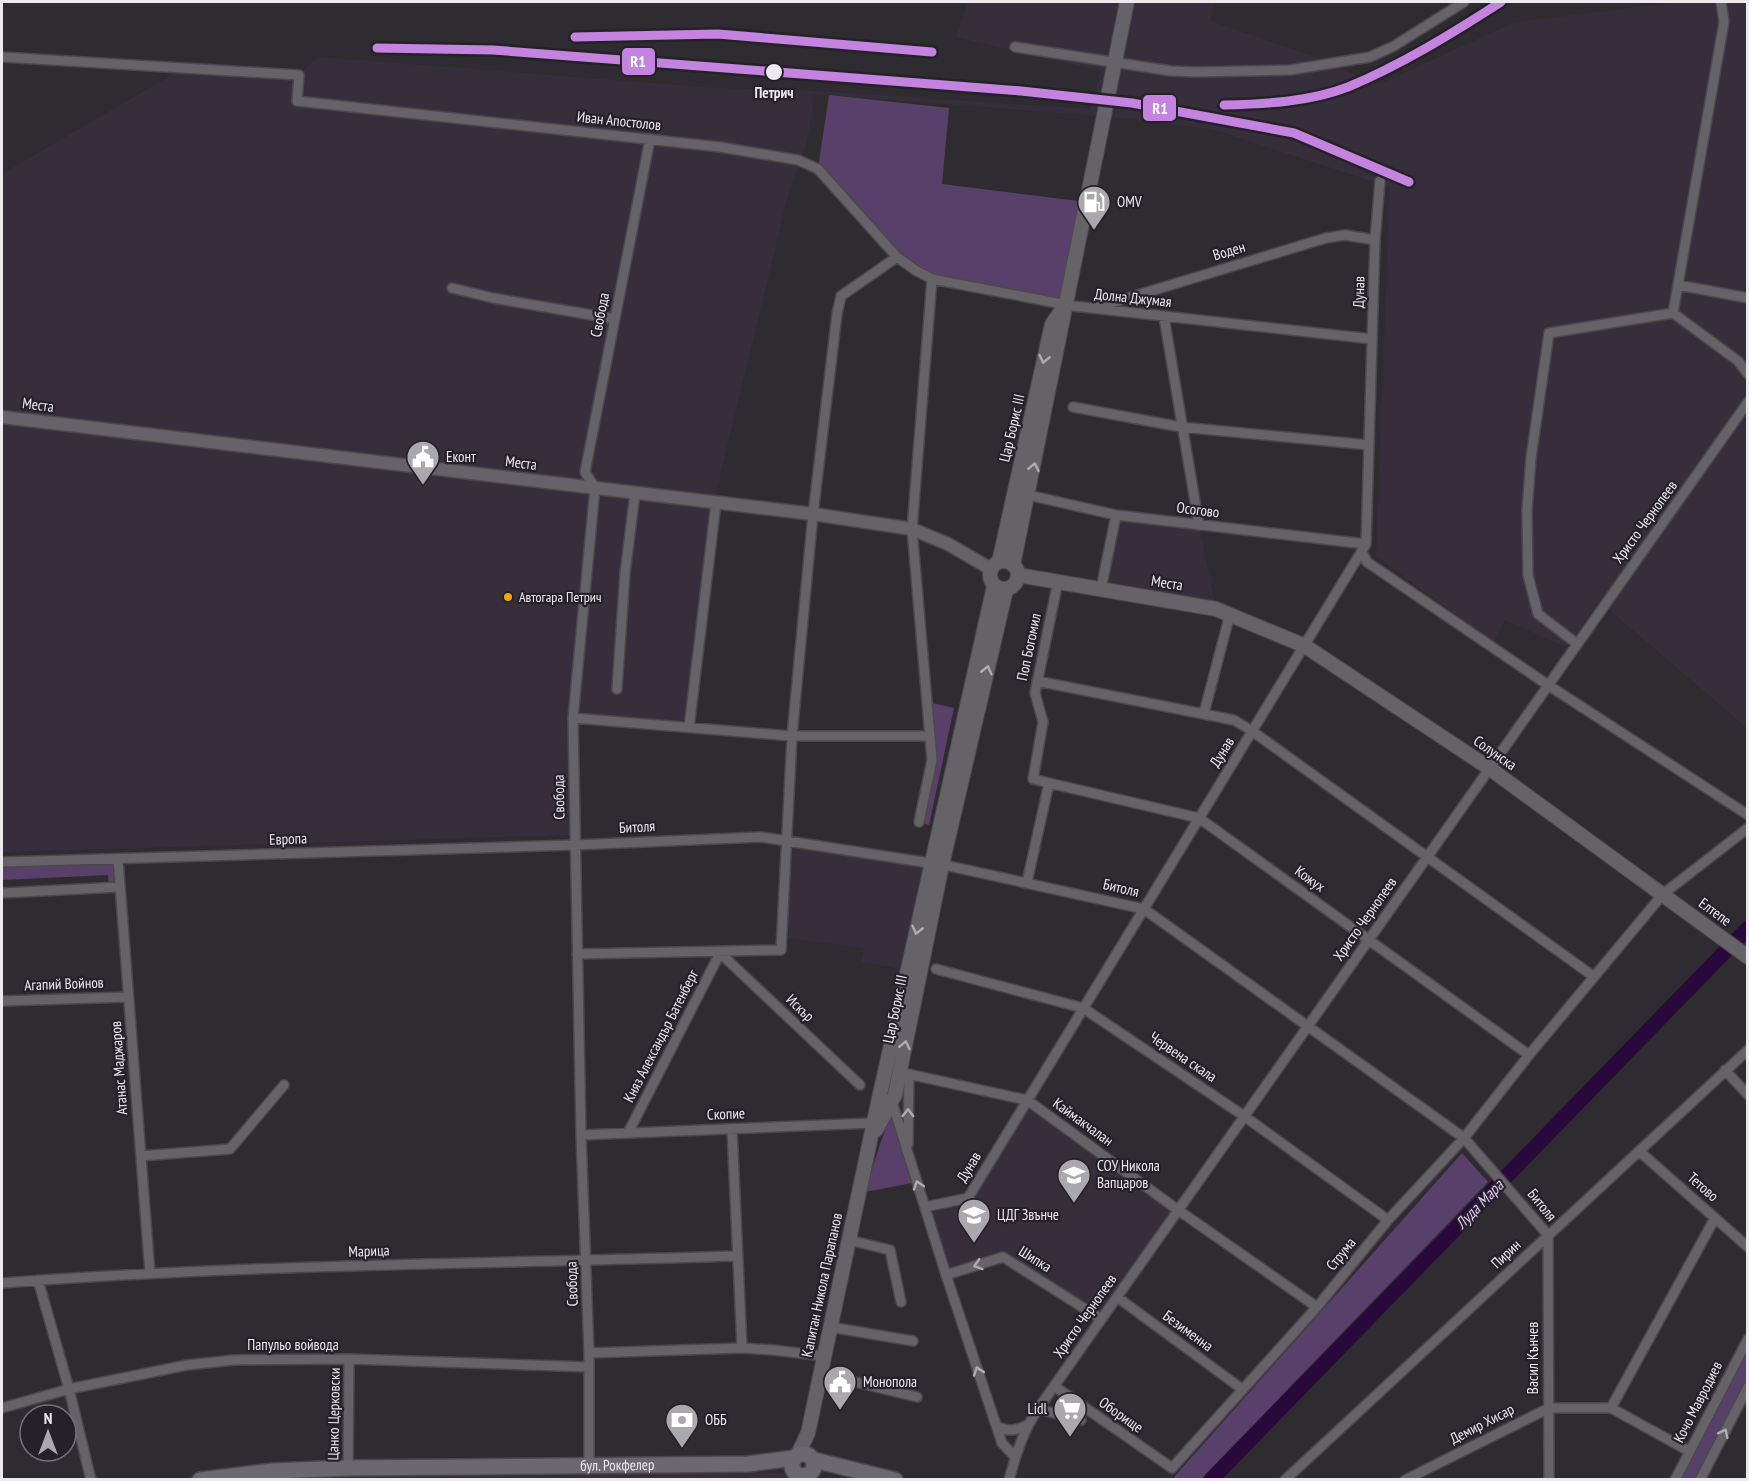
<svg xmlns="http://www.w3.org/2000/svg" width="1749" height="1481" viewBox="0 0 1749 1481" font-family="'PT Sans Narrow',sans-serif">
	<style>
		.built { fill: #362f3b }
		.green { fill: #59406a }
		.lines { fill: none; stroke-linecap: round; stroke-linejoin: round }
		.river { stroke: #29083b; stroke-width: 15 }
		.minor-casing { stroke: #4b484c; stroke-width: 12 }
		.tertiary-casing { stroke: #4b484c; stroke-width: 15 }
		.secondary-casing { stroke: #4b484c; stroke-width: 16 }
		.primary-casing { stroke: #4b484c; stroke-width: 18 }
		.minor { stroke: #656367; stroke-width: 9 }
		.tertiary { stroke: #656367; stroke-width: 12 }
		.secondary { stroke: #656367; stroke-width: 14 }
		.primary { stroke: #6b686f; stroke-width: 15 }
		.rail-1-casing { stroke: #252129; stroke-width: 14 }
		.rail-1 { stroke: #c483df; stroke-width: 9 }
		.oneway { stroke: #b0adb2 }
		.stop-dot { fill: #edeaef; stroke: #252129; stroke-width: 2 }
		.bus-dot { fill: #f7a600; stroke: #252129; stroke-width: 2 }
		.labels { text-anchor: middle; stroke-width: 4.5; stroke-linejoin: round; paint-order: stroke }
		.bus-label { font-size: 14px; fill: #edeaef; stroke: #252129; text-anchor: start }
		.stop-label { font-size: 15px; font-weight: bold; fill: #edeaef; stroke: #252129 }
		.street-label { font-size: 15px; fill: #edeaef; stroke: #252129 }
		.poi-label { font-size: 15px; fill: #edeaef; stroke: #252129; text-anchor: start }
		.water-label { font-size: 16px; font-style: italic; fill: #e4c7fc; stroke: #252129 }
		.line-badge { stroke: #252129; stroke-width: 2 }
		.badge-label { font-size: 16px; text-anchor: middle; font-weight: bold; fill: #fff }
	</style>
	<rect width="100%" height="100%" fill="#2f2c31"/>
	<path class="built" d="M968,2H1214L1210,21L1310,55L1378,85L1513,23L1677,2H1747V728L1599,601L1566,647L1505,620L1493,642L1376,556L1390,187L1212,129L1102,116L815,94L807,142L788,195L715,497L686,722L571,714V835L2,852V174L194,62L304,70L318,57L714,88L814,91L1090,109L1101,71L956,37Z
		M1116,515L1199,525L1216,609L1101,589Z
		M785,839L932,863L907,970L861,962L864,948L781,937Z
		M1027,1100L1178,1210L1101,1319L1003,1257L946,1275L925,1207L968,1198Z
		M757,1472L787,1474L792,1479L327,1480V1475Z"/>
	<path class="green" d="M829,95L949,108L942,184L1086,202L1065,305L991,291L915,270L818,169Z
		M927,702L954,708L929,825L919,822L932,760Z
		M118,859L120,887L109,888L108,875L2,880V862Z
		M890,1118L893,1119L912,1183L865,1192L880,1144Z
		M1462,1153L1488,1182L1201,1479H1174L1175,1476Z
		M1747,1339V1387L1700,1479L1675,1480Z"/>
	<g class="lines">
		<path class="river" d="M1211,1480L1748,928"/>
		<g class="minor-casing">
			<path id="minor" d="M1015,47L1171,71L1195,72L1290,70L1370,57L1394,46L1464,2
				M2,57L299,75L297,101L720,147L798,160L818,169L897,257L915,270L932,279L1073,306L1372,339
				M1678,285L1748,298
				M452,288L493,298L615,319
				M1098,307L1326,238L1345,235L1375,240
				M1673,313L1724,22L1721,2
				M1164,317L1199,525
				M1073,407L1181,427L1369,445
				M1028,495L1116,515L1366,544
				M1362,552L1367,562L1548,685L1748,815
				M1101,589L1116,515
				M1576,643L1538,614L1528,575L1527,510L1531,458L1549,333L1673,313L1738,361L1748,374
				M1037,681L1234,720L1252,731L1593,976
				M617,689L625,573L635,494
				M1204,713L1230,614
				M573,718L792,736H930
				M689,728L716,503
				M1049,783L1199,818L1529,1055
				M919,822L932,760L912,529L932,279
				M118,859L150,1274
				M2,862L575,845L761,837L949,866L1144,909L1464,1138L1548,1235L1549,1480
				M1027,882L1049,783L1033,779L1043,722L1035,693L1058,581
				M2,893L120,887
				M577,954L781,950L792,736L813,514L837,314L841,296L897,257
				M936,969L1083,1008L1244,1116L1388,1220
				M2,1001L128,997
				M1725,1070L1748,1095
				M899,1072L1027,1100L1178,1210L1317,1307
				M892,1102L946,1275L1002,1443L1015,1457
				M732,1129L742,1348
				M628,1133L720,953L860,1085
				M581,1135L873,1123
				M908,1144L909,1074
				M1639,1151L1748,1247
				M141,1156L230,1149L284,1085
				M925,1207L968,1198L1366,544L1375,240L1380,181
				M849,1240L890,1250L901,1302
				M946,1275L1003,1257L1101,1319
				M38,1280L69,1389L91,1480
				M2,1283C246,1264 492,1264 737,1256
				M1117,1297L1242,1389
				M830,1327L913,1341
				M589,1353L742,1348L773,1350L824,1356
				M819,1379L839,1378L917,1397
				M1054,1386L1172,1468L1317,1307L1388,1220L1464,1138L1529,1055L1663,894L1748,828
				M2,1408L69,1389L187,1365L234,1360L349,1359L589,1367
				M1611,1408L1715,1218
				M1038,1409L1081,1420
				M997,1426C1008,1432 1015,1431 1027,1425
				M589,1465V1353L581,1135L573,718L595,488L585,472L650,139
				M348,1468L349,1359
				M1009,1480C1016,1454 1023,1431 1038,1409L1748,402
				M1285,1480L1748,1050
				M1405,1480L1549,1408H1611L1689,1451
				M1675,1480L1748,1339
				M1700,1480L1748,1387"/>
		</g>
		<g class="tertiary-casing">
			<path id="tertiary" d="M2,417L813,514L912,529L948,544L991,569
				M794,1472L795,1480
				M809,1480L811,1474"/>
		</g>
		<g class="secondary-casing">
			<path id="secondary" d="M990 575a14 14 0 1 1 28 0a14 14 0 1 1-28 0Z
				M999,562L1052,324L1064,307
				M1013,565L1127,2
				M1018,575L1216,609L1305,646L1489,768L1748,957
				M876,1130L895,1095L942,865L1006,590
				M797,1456L808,1433L878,1103L994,586"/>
		</g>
		<g class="primary-casing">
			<g id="primary">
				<circle cx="803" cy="1465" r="11"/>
				<path d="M814,1460L895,1480"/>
				<path id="s1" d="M200,1480L273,1471L348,1468L748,1464L794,1458"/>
			</g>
		</g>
		<use href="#minor" class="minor"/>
		<use href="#tertiary" class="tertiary"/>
		<use href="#secondary" class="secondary"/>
		<use href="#primary" class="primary"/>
		<g class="rail-1-casing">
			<path id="rail-1" d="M575,37L718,34L932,52
				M377,48L493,50L1021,91L1132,103L1294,133L1409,182
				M1224,105C1265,104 1309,102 1348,87C1401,65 1453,33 1501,2"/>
		</g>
		<use href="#rail-1" class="rail-1"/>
	</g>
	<defs><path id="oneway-chevron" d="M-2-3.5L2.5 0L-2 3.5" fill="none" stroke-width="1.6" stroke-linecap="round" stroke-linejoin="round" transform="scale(1.5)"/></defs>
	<g class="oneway">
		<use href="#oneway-chevron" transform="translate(1044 359) rotate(103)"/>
		<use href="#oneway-chevron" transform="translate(1034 467) rotate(-78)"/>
		<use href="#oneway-chevron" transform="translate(987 670) rotate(-77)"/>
		<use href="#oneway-chevron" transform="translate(917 930) rotate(103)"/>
		<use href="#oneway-chevron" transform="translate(905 1045) rotate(-78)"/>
		<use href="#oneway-chevron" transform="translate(908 1113) rotate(-89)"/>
		<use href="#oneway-chevron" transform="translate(918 1185) rotate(-108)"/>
		<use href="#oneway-chevron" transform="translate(978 1265) rotate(162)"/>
		<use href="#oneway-chevron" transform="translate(978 1371) rotate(-109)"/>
		<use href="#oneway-chevron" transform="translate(1724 1433) rotate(-63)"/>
	</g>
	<defs>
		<g id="fuel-pin" transform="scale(1.725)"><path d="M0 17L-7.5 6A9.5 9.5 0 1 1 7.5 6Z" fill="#aaa8ac" stroke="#252129"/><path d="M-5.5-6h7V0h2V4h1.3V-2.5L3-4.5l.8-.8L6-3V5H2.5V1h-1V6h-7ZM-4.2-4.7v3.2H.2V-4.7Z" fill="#fff"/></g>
		<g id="civic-pin" transform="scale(1.725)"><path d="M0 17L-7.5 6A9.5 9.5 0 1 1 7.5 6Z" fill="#aaa8ac" stroke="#252129"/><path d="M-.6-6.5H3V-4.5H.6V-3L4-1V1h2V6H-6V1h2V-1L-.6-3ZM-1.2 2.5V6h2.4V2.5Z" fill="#fff"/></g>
		<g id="school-pin" transform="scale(1.725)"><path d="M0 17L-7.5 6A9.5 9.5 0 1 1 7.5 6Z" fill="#aaa8ac" stroke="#252129"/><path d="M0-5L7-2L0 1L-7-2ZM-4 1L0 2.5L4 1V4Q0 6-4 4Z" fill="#fff"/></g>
		<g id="supermarket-pin" transform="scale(1.725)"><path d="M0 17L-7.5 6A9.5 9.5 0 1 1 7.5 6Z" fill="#aaa8ac" stroke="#252129"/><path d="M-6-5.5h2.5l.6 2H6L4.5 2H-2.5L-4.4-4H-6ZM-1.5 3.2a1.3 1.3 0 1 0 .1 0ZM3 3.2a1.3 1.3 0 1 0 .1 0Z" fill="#fff"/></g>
		<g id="bank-pin" transform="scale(1.725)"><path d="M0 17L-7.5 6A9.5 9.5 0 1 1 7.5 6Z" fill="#aaa8ac" stroke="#252129"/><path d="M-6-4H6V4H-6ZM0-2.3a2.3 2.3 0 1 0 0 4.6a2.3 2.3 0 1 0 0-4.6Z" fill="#fff"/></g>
	</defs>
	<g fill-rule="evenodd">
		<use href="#fuel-pin" x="1094" y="202"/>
		<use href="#civic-pin" x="423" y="457"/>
		<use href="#school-pin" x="1074" y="1175"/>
		<use href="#school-pin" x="974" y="1215"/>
		<use href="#civic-pin" x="840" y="1382"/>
		<use href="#supermarket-pin" x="1070" y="1409"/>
		<use href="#bank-pin" x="682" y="1420"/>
	</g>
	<circle class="stop-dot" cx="774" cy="72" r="9"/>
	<circle class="bus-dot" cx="508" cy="597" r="5"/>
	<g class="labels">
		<g class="bus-label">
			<text x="519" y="602">Автогара Петрич</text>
		</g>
		<g class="stop-label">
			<text x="774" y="98">Петрич</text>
		</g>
		<g class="street-label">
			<text transform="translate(619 121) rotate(6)" y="5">Иван Апостолов</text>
			<text transform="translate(1229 251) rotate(-17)" y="5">Воден</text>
			<text transform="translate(1359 292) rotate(-88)" y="5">Дунав</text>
			<text transform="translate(1133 298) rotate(6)" y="5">Долна Джумая</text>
			<text transform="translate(600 315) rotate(-79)" y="5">Свобода</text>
			<text transform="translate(38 405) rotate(7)" y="5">Места</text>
			<text transform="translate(1012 428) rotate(-77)" y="5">Цар Борис III</text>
			<text transform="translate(521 463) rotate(7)" y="5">Места</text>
			<text transform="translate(1198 510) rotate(7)" y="5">Осогово</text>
			<text transform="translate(1645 522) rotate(-54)" y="5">Христо Чернопеев</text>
			<text transform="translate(1167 583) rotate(9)" y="5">Места</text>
			<text transform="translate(1029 647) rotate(-78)" y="5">Поп Богомил</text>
			<text transform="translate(1222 752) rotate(-58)" y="5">Дунав</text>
			<text transform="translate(1495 753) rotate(35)" y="5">Солунска</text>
			<text transform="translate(559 797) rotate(-91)" y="5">Свобода</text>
			<text transform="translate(637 827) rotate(-3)" y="5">Битоля</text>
			<text transform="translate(288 839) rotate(-2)" y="5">Европа</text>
			<text transform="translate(1310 879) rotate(36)" y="5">Кожух</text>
			<text transform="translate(1121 888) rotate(13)" y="5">Битоля</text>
			<text transform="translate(1715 912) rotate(36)" y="5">Елтепе</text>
			<text transform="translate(1365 919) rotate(-55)" y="5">Христо Чернопеев</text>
			<text transform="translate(64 984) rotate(-2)" y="5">Агапий Войнов</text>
			<text transform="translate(800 1008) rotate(43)" y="5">Искър</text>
			<text transform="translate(895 1009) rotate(-78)" y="5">Цар Борис III</text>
			<text transform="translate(661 1036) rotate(-63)" y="5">Княз Александър Батенберг</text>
			<text transform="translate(1183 1057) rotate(34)" y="5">Червена скала</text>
			<text transform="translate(119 1068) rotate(-94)" y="5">Атанас Маджаров</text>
			<text transform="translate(726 1114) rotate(-2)" y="5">Скопие</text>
			<text transform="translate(1083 1122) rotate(36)" y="5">Каймакчалан</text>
			<text transform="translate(969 1167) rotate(-59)" y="5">Дунав</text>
			<text transform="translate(1703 1187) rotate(41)" y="5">Тетово</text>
			<text transform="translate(1542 1205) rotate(51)" y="5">Битоля</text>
			<text transform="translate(369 1251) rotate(-2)" y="5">Марица</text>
			<text transform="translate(1341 1254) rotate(-51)" y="5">Струма</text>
			<text transform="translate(1506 1254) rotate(-43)" y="5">Пирин</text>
			<text transform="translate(1035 1259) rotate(32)" y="5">Шипка</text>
			<text transform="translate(572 1284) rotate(-92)" y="5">Свобода</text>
			<text transform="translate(822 1285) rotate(-78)" y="5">Капитан Никола Парапанов</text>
			<text transform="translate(1085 1316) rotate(-55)" y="5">Христо Чернопеев</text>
			<text transform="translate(1188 1331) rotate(36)" y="5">Безименна</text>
			<text x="293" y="1350">Папульо войвода</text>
			<text transform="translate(1533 1358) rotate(-90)" y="5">Васил Кънчев</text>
			<text transform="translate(1698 1402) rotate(-63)" y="5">Кочо Мавродиев</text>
			<text transform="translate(334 1414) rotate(-89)" y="5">Цанко Церковски</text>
			<text transform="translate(1121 1415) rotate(35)" y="5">Оборище</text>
			<text transform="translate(1482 1424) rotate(-27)" y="5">Демир Хисар</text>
			<text dy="5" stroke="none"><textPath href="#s1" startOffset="418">бул. Рокфелер</textPath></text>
		</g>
		<g class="poi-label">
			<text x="1117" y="207">OMV</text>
			<text x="446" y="462">Еконт</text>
			<text x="1097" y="1171">СОУ Никола<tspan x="1097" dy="17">Вапцаров</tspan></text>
			<text x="997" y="1220">ЦДГ Звънче</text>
			<text x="863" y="1387">Монопола</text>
			<text x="1047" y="1414" text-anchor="end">Lidl</text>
			<text x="705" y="1425">ОББ</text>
		</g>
		<g class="water-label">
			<text transform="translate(1479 1204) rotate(-46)" y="6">Луда Мара</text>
		</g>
	</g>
	<g class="line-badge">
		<rect x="621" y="47" width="35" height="29" rx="6" fill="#c483df"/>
		<rect x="1142" y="94" width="35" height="28" rx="6" fill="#c483df"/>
	</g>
	<g class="badge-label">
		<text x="638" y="67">R1</text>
		<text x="1160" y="114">R1</text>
	</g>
	<rect width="1749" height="1481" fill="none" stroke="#edeaef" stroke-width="6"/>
	<g transform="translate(48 1433)"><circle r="28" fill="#252129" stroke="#757178" stroke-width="1.5"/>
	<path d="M0-4.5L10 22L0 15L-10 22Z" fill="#aaa8ac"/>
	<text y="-9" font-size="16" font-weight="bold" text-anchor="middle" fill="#edeaef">N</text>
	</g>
</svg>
